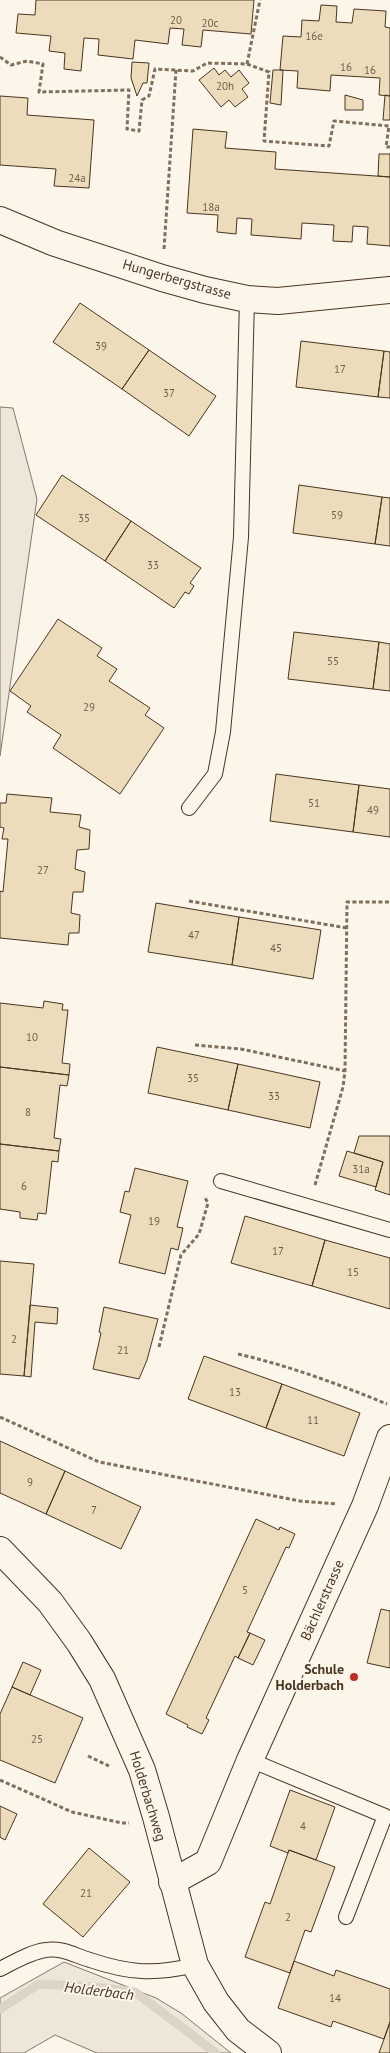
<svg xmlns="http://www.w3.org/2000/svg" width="390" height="2053" viewBox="0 0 390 2053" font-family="'PT Sans',sans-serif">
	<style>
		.green { fill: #ede6d9; stroke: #887966 }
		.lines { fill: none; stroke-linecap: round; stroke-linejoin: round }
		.stream { stroke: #dcd4c6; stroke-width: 9 }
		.building { fill: #ecdcbc; stroke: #4a3520 }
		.service-casing { stroke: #4a3520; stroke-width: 16 }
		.minor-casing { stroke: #4a3520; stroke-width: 28 }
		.path { stroke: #7f6f5c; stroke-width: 3; stroke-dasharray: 4 2.5; stroke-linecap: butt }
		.service { stroke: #fbf6e9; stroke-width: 14 }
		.minor { stroke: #fbf6e9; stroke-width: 26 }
		.poi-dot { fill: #c62828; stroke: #fbf6e9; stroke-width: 2 }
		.labels { text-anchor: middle; stroke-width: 4; stroke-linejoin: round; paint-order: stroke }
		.number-label { font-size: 11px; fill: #725f47 }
		.street-label { font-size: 14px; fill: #4a3520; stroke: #fbf6e9 }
		.poi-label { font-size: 14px; font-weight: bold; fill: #4a3520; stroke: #fbf6e9; text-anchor: end }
		.water-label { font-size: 15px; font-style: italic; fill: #4a3520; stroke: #fbf6e9 }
	</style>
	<rect width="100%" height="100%" fill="#fbf6e9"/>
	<path class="green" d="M0,407L13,408L37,499L0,756Z
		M64,1962L156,1998L181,2013L231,2053H97L55,2035L24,2053H0V1998Z"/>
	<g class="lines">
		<path class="stream" d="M0,2009L39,1984L96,1987L135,1992L216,2053"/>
	</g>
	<path class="building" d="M36,0H254L251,34L203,30L201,47L182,45L184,29L170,28L168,44L135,40L133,59L98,55L99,39L84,38L81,71L64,69L65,53L49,51L51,36L16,33L18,14L35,15Z
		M321,5L337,6L336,22L352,23L354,9L386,11L385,27L390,28V96L379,95L380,78L331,75L330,91L297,88L298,71L280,70L283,36L301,37L302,20L319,21Z
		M132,62L149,63L147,83H143L137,96L131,78Z
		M214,68L219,75L225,70L231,77L239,70L249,83L242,89L248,97L235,107L229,100L221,107L199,80Z
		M273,70H283L281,105L270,103Z
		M345,95L363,100V110H345Z
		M385,95L390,96V120H383Z
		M0,96L28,98L27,115L94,120L89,188L54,186L56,169L0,165Z
		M193,129L227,132L225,148L276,152L275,169L390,177V246L367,244L368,227L353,226L352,242L333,241L334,225L302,223L301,239L251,235L252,219L237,218L236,234L217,232L218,215L187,213Z
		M379,154H390V177L378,176Z
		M80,303L149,350L122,389L53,342Z
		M301,341L384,351L378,397L296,387Z
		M149,350L216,396L189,436L122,389Z
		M384,351L390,352V398L378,397Z
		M62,475L131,521L105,561L36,515Z
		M299,485L382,497L375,544L293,533Z
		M382,497L390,498V546L375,544Z
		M131,521L201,568L190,583L194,586L189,594L185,592L174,608L105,561Z
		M58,619L102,648L97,656L117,669L109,681L150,708L145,715L164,728L120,794L53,748L61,735L27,712L31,706L10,691Z
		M294,632L379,642L373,689L288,679Z
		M379,642L390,644V691L373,689Z
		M276,774L359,785L353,832L270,821Z
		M359,785L390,789V837L353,832Z
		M7,794L52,798L50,812L81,815L79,827L90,830L89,849L77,850L75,869L85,872L83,892H73L71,913L80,915L79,933H69L68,945L0,938V891L3,892L8,839H2L4,828L0,827V803H6Z
		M156,903L239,917L232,965L148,952Z
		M239,917L321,930L313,979L232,965Z
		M44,1001L63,1004L62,1010H68L62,1063L70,1064L69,1075L0,1067V1003L43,1008Z
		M157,1047L238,1064L228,1110L148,1093Z
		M238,1064L320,1082L310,1128L228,1110Z
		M0,1067L69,1075L67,1086L60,1085L54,1138L61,1139L59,1151L0,1144Z
		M359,1136H390V1195L375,1190L383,1162L354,1153Z
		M0,1144L59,1151L58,1162L52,1161L46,1214L38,1213L37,1220L20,1218V1212L0,1209Z
		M347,1151L383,1162L376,1187L339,1176Z
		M135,1168L188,1181L177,1227L183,1228L178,1250L171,1248L165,1274L119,1263L131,1215L120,1212L125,1191L129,1192Z
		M245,1216L325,1240L312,1286L231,1263Z
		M325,1240L390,1258V1309L312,1286Z
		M0,1261L34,1264L24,1376L0,1374Z
		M30,1305L58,1308L57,1324L35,1322L31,1377L24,1376Z
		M104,1307L158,1319L147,1360L139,1379L93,1369L101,1333L99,1332Z
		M204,1356L282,1384L266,1428L188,1399Z
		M282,1384L360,1413L344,1456L266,1428Z
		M0,1441L65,1471L46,1514L0,1493Z
		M65,1471L141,1507L121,1549L46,1514Z
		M256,1519L279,1530L280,1527L295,1534L289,1548L286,1547L247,1632L250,1633L238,1658L235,1656L206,1718L209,1720L202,1734L187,1727L188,1725L166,1714Z
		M381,1609L390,1611V1668L367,1663Z
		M250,1633L265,1640L253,1665L238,1658Z
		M23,1662L41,1670L30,1695L12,1687Z
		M12,1687L83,1718L55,1783L0,1760V1714Z
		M290,1790L335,1807L316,1860L289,1850L288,1853L270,1846Z
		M0,1806L17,1814L5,1840L0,1837Z
		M89,1848L130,1882L83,1937L43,1904Z
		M289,1850L335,1867L311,1932L305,1930L290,1973L245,1957L265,1902L270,1904Z
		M294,1961L334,1976L336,1970L390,1989V2022L384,2039L333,2021L331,2027L278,2008Z
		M390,2022V2053H379L384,2039Z"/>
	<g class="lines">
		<g class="service-casing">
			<path id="service" d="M189,808L215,774L223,732L241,537L247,299
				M221,1181L390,1230
				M250,1760L385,1816L346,1917
				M0,1969C14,1962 30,1952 46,1950C61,1947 76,1956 90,1960C129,1973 154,1975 195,1965"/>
		</g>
		<g class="minor-casing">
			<path id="minor" d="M0,220L55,243L162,278L205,290L247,299L278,301L390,290
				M0,1550L50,1602L79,1642L102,1679L142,1770L156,1817L195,1965L216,2002L238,2030L268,2053
				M172,1882L208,1862L250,1760L365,1506L390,1438"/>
		</g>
		<path class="path" d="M0,57L11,65L27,61L43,64L39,92L129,90L127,129L139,131L142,100L149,96L155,69L193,71L207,63L247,64L269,72L264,141L329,146L334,121L389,126L386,147H390
			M247,64L260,0
			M164,249L176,70
			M189,901L347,928
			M195,1045L241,1049L345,1071
			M315,1185L343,1087L345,1071L347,902H390
			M159,1347L181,1255L199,1234L208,1203L204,1196
			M238,1354C290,1366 338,1384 387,1404
			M0,1417L99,1462L300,1501L337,1504
			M88,1756L109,1766
			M0,1780L72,1812L122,1823H129"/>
		<use href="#service" class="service"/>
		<use href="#minor" class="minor"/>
	</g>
	<circle class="poi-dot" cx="354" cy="1677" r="5"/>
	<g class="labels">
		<g class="number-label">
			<text x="176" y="24">20</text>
			<text x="210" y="27">20c</text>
			<text x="314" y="40">16e</text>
			<text x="346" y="71">16</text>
			<text x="370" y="74">16</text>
			<text x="225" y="90">20h</text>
			<text x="77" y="182">24a</text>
			<text x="211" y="211">18a</text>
			<text x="101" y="350">39</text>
			<text x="340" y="373">17</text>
			<text x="169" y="397">37</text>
			<text x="337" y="519">59</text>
			<text x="84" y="522">35</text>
			<text x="153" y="569">33</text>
			<text x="333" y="665">55</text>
			<text x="89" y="711">29</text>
			<text x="314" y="807">51</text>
			<text x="373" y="814">49</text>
			<text x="43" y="874">27</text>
			<text x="194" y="939">47</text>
			<text x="276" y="952">45</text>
			<text x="32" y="1041">10</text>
			<text x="193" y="1082">35</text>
			<text x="274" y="1100">33</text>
			<text x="28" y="1116">8</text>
			<text x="361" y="1173">31a</text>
			<text x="24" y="1190">6</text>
			<text x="154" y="1225">19</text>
			<text x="278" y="1255">17</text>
			<text x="353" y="1276">15</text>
			<text x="14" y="1343">2</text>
			<text x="123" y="1354">21</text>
			<text x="235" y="1396">13</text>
			<text x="313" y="1424">11</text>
			<text x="30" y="1486">9</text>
			<text x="94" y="1514">7</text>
			<text x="245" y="1594">5</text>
			<text x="37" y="1743">25</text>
			<text x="303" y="1830">4</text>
			<text x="86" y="1897">21</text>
			<text x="288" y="1921">2</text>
			<text x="335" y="2002">14</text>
		</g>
		<g class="street-label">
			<text transform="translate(177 279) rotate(16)" y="5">Hungerbergstrasse</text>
			<text transform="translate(322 1600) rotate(-66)" y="5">Bächlerstrasse</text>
			<text transform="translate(148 1796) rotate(73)" y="5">Holderbachweg</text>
		</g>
		<g class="poi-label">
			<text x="344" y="1674">Schule<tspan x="344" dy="16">Holderbach</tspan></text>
		</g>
		<g class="water-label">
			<text transform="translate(99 1991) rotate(7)" y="5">Holderbach</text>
		</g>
	</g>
</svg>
